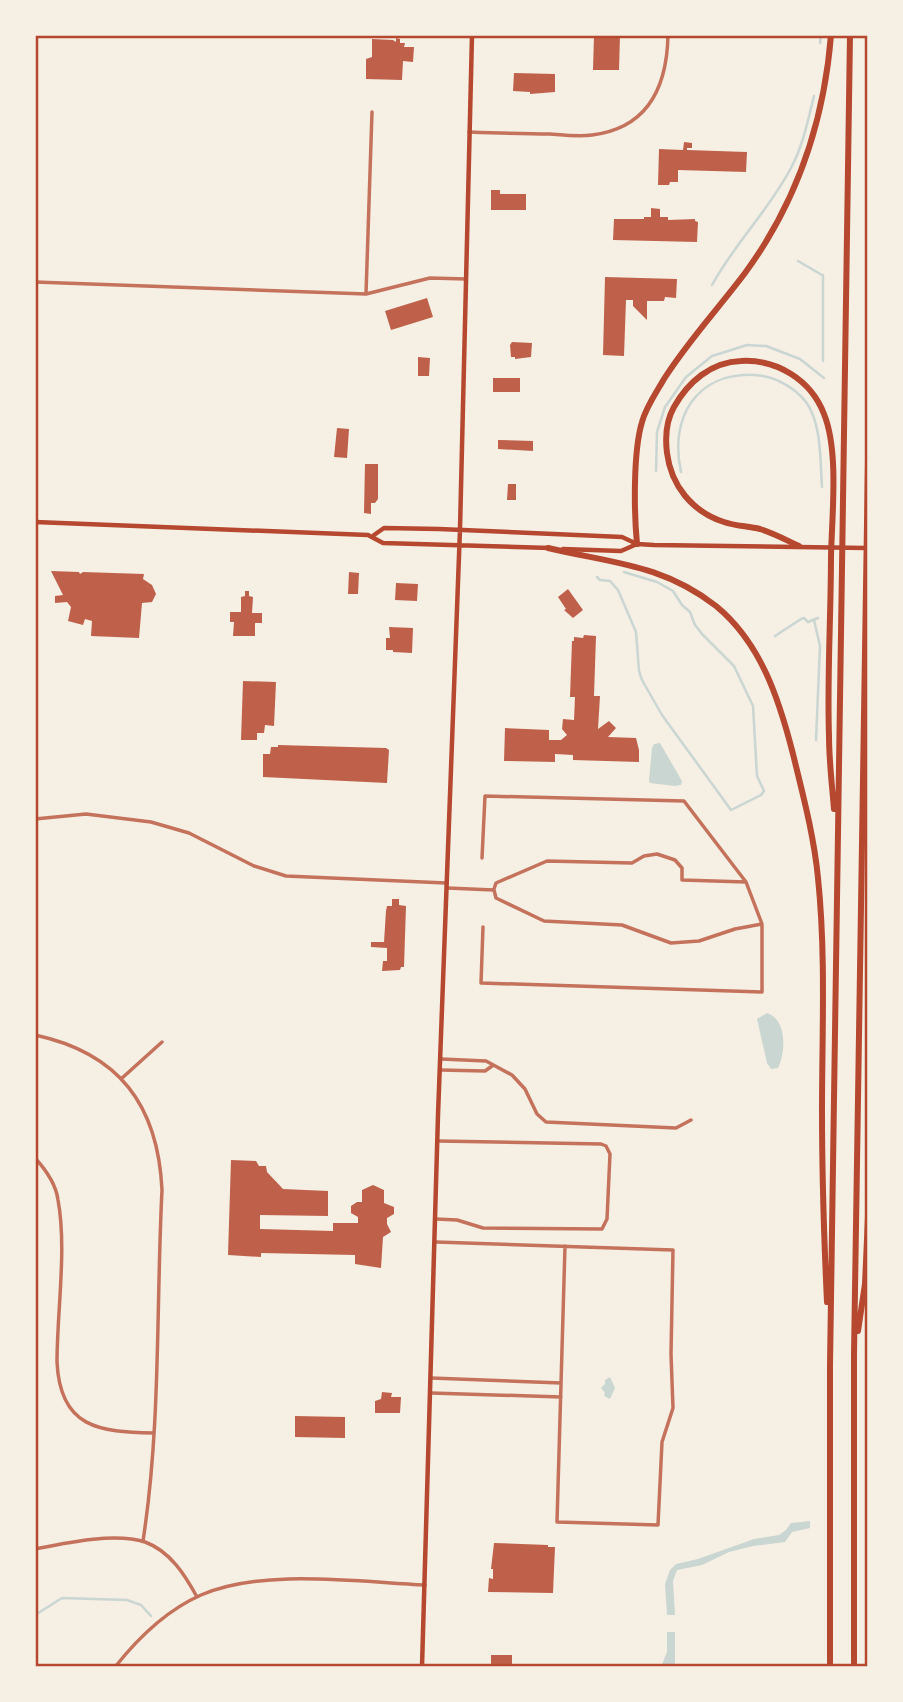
<svg xmlns="http://www.w3.org/2000/svg" width="903" height="1702" viewBox="0 0 903 1702" font-family="Arial,sans-serif">
	<style>
		.water { fill: #c9d6d2 }
		.lines { fill: none; stroke-linecap: round; stroke-linejoin: round }
		.stream { stroke: #c9d6d2; stroke-width: 2.5 }
		.building { fill: #bf614a }
		.minor { stroke: #c5725c; stroke-width: 3.5 }
		.secondary { stroke: #b5482f; stroke-width: 4.5 }
		.motorway { stroke: #b5482f; stroke-width: 6 }
		.neatline { fill: none; stroke: #b5482f; stroke-width: 2.5 }
	</style>
	<rect width="100%" height="100%" fill="#f6efe4"/>
	<path class="water" d="M660,743L682,781L681,785L675,786L650,783L649,781L652,748L654,744Z
		M767,1013C787,1020 786,1051 778,1068L771,1069L767,1063L757,1019Z
		M610,1377L615,1388L610,1399L604,1396L605,1393L601,1388L605,1384V1380Z
		M810,1521V1528L792,1532L785,1542L753,1546L729,1552L702,1565L677,1570L673,1581L675,1615H667L665,1584L670,1570L676,1564L698,1559L754,1539L779,1535L786,1530L791,1523Z
		M667,1632H675V1667H661L667,1652Z"/>
	<g class="lines">
		<path class="stream" d="M820,43L821,35
			M798,261L822,275
			M712,285C735,243 769,210 791,168C803,146 808,120 814,96
			M823,361V275
			M656,471L657,432L665,407L686,377L712,356L747,345L766,346L800,359L824,378
			M681,472C669,418 696,372 755,375C775,376 795,388 806,402C822,424 820,461 822,487
			M597,577L600,580L610,581L618,590L636,632L639,671L642,680L662,715L731,810L761,795L764,791L757,776L753,706L734,666L702,634L695,625L690,612L682,605L673,591L657,582L624,572
			M814,620L820,646L816,740
			M775,636L801,619L804,618L808,622L818,618
			M35,1615L62,1598L127,1600L141,1605L151,1616"/>
	</g>
	<path class="building" d="M594,35H620L619,70H593Z
		M396,38L400,39V43H405L404,47H414L413,62L403,61L402,80L366,79V59L372,57V39L393,40L396,42Z
		M514,73L555,74V92L530,94V92L513,91Z
		M684,142L692,143V148H687V150L747,152L746,172L678,170V182H670L669,185H658L659,149L683,150Z
		M491,190H500V194H526V210H491Z
		M651,208L660,209V217H668V220L695,219V221L698,222L697,242L613,240L614,219H644V217H651Z
		M605,277L677,279L676,298L665,297L664,301H647V320L633,306V300H626L624,356L603,355Z
		M427,298L433,317L391,330L385,311Z
		M512,342L532,343L531,357L515,359V357H511L510,345Z
		M418,357L430,358L429,376H418Z
		M493,378H520V392H493Z
		M337,428L349,429L347,458L334,457Z
		M498,440L533,441V451L498,449Z
		M365,464H378V499L375,503H371V514L364,513Z
		M508,484H516V500H507Z
		M51,571L79,572L80,574L83,572L144,574L143,579L152,585L156,594L152,602L142,603L139,638L91,636L92,621L85,619L83,625L68,621L71,607L67,602L55,603V596L63,595Z
		M349,572L359,573L358,594H348Z
		M396,583L418,584L417,601L395,600Z
		M568,589L583,610L573,618L564,610L566,609L558,597Z
		M245,591H249V596L253,597L252,613H262V623H255V636H233L234,622H230V612H241V597L245,596Z
		M389,627L413,628L412,653L393,652V650H386V638H390Z
		M584,635L596,636L594,696H600L598,729L609,721L616,728L608,737L636,738L639,750V762L573,760V755L555,754V762L504,761L505,728L549,730V740H561L567,735L562,729L563,719L574,720L575,697H570L572,641H574V637L583,638Z
		M243,681L276,682L274,726L265,725L264,733H257V740H241Z
		M278,745L386,748L389,750L387,783L263,777V754H270L271,747H278Z
		M392,899H399V905L406,906L404,967H401L400,970L382,971L383,961H387V948L371,947V942H384L386,911L387,906H392Z
		M231,1160L256,1161L259,1166H266L267,1172L283,1189L328,1191V1216L260,1215V1229L333,1231V1223H358V1217L351,1213V1206L357,1202H362V1190L373,1185L384,1190V1203L394,1207V1214L387,1218V1224L391,1232L383,1237L381,1268L355,1264V1255L261,1253V1257L228,1255Z
		M382,1392L392,1393L391,1397H401L400,1413H375V1401L381,1399Z
		M295,1416L345,1417V1438L295,1437Z
		M494,1543L548,1545V1547H555L553,1593L488,1592L489,1578L493,1579V1569H491Z
		M491,1655H512V1667H491Z"/>
	<g class="lines">
		<path class="minor" d="M469,132C496,133 523,134 550,134C563,135 579,137 592,135C649,128 667,86 668,35
			M35,282L366,294L430,278L466,279
			M366,294L372,112
			M35,819L86,814L151,822L189,833L254,866L286,876L446,883
			M482,858L485,796L684,801L746,882L762,924V992L481,983L483,927
			M447,888L494,890
			M494,889L496,883L547,861L632,863L644,856L657,854L675,860L682,868V880L746,882
			M494,890L496,898L544,921L622,925L671,943L699,941L735,929L762,924
			M35,1035C119,1053 158,1105 162,1190C156,1307 161,1425 143,1541
			M441,1059L486,1061L512,1075L525,1089L537,1114L546,1122L676,1128L691,1120
			M440,1070L485,1071L492,1066
			M121,1079L162,1042
			M35,1158C46,1170 56,1184 58,1200C67,1248 57,1312 57,1362C60,1428 99,1432 154,1433
			M436,1219L457,1220L483,1228L602,1229L607,1219L610,1154L606,1146L601,1144L438,1141
			M436,1242L673,1250L671,1354L673,1408L662,1442L658,1525L557,1522L565,1246
			M431,1378L561,1383
			M431,1393L561,1397
			M35,1549C65,1543 115,1532 145,1542C170,1551 185,1575 197,1597
			M115,1667C138,1638 167,1610 201,1595C263,1568 358,1582 425,1585"/>
		<path class="secondary" d="M35,522L368,535L383,543L550,548
			M374,535L384,528L439,529L622,537L637,544L654,545L867,548
			M563,549L621,551L637,544
			M422,1667L438,1115L460,529L472,35"/>
		<path class="motorway" d="M637,544C634,513 633,452 642,422C646,407 656,393 664,379C688,341 718,309 745,273C797,202 824,122 831,35
			M799,546C786,540 773,533 760,529C748,526 735,526 724,522C692,512 671,485 667,453C665,437 666,421 674,407C688,382 711,362 741,361C777,359 811,380 824,414C839,451 832,514 831,556C831,615 827,676 829,736C829,760 832,785 834,809
			M548,548C611,563 662,564 716,606C761,643 779,699 793,754C803,795 814,836 818,878C826,955 822,1034 822,1111C822,1175 824,1238 827,1302
			M858,1331L865,1284L868,1217
			M830,1667V1365L850,35
			M854,1667V1354L868,460"/>
	</g>
	<rect width="903" height="1702" fill="none" stroke="#f6efe4" stroke-width="74"/>
	<rect x="37" y="37" width="829" height="1628" class="neatline"/>
</svg>
